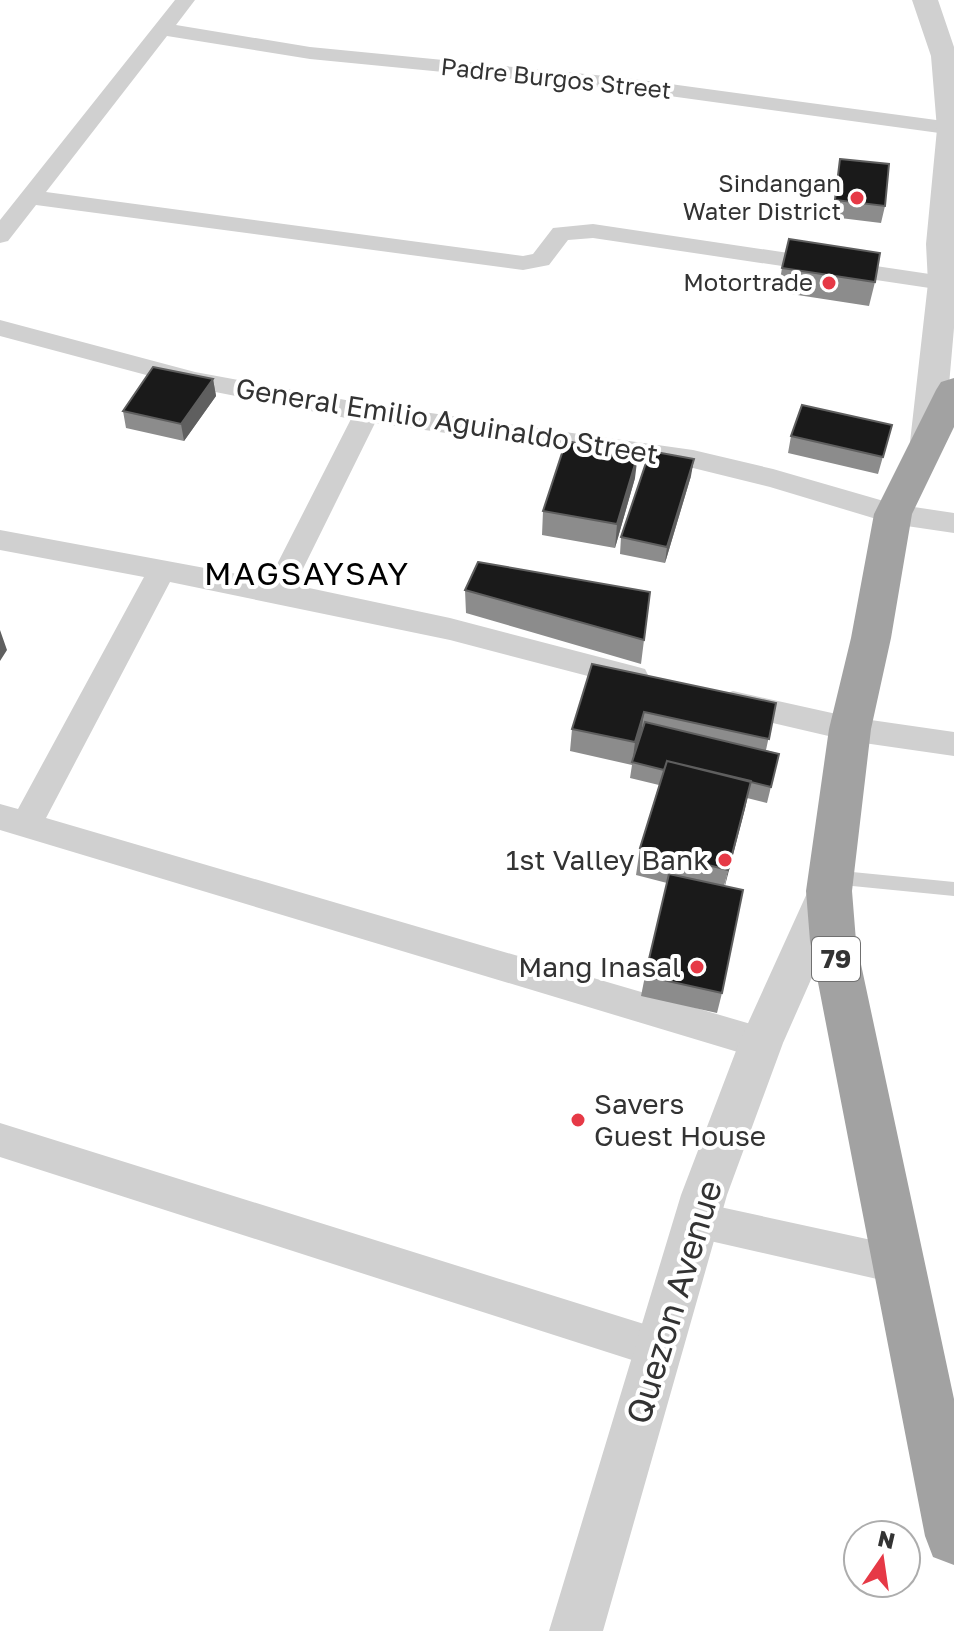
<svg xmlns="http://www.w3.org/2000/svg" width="954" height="1631" viewBox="0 0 954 1631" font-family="'Golos Text',sans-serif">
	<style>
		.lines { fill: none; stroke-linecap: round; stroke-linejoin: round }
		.service { fill: #d0d0d0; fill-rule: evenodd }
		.minor { fill: #d0d0d0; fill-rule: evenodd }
		.tertiary { fill: #d0d0d0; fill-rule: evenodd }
		.trunk { fill: #a2a2a2; fill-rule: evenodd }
		.wall { fill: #8c8c8c }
		.shaded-wall { fill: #5f5f5f }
		.building { fill: #1a1a1a; stroke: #5f5f5f; stroke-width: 2 }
		.poi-dot { fill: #e63946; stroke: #fff; stroke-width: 3 }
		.labels { text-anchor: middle; stroke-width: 8; stroke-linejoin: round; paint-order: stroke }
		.far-street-label { font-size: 24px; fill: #333; stroke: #fff }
		.far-poi-label { font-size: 24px; fill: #333; stroke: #fff; text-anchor: end }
		.shield { fill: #fff; stroke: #707070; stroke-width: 2 }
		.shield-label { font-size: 26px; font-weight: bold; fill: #333 }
		.street-label { font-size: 28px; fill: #333; stroke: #fff }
		.poi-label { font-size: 28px; fill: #333; stroke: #fff; text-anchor: end }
		.quarter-label { font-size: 32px; letter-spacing: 2px; fill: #000; stroke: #fff }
		.near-street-label { font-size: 34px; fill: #333; stroke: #fff }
	</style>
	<rect width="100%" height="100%" fill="#fff"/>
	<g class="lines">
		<path class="service" d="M832,870L954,882V896L832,884L826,882L824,877L826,872Z"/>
		<path class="minor" d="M175,0H195L176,25L310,47L626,78L951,122L954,123V135L626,90L310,59L167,36L46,192L523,256L533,254L553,228L593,224L943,276L952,278L954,285L943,290L593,238L568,240L549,265L523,270L36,205L8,241L0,243V220Z
			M0,320L195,372L367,404L693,450L773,469L894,504L954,513V533L893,524L770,487L693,468L375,423L295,585L450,618L634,666L645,669L649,677L645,685L634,688L450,640L170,582L46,818L761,1027L773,1032L779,1043L773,1054L761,1059L0,830V804L18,809L144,577L0,550V530L269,580L351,419L195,388L0,336Z
			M733,691L850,717L954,732V756L850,741L722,711L718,703L722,695Z
			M0,1123L660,1329L674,1335L680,1349L674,1363L660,1369L0,1157Z
			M697,1202L899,1246L913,1252L918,1265L913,1278L899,1284L697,1238L684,1233L678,1220L684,1207Z"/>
		<path class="tertiary" d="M912,0H938L954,47V328L944,442L939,450L927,453L915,450L910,442L928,283L926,244L937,129L931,56Z
			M829,874L844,879L850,891L783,1043L727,1195L603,1631H549L681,1195L739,1043L808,891L814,879Z"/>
		<path class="trunk" d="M954,378V427L912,514L891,638L871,729L852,891L856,941L954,1399V1565L933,1557L925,1536L810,941L806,891L829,729L851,638L874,514L936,390L941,382Z"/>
	</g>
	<path class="wall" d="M840,159L885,206L881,223L832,217Z
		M782,268L875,282L869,306L778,292Z
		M213,379L216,396L184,441L126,428L123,411Z
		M892,425L878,474L788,453L791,436Z
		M691,476L665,563L620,554L621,537Z
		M635,478L615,548L542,535L543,511Z
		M465,590L650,592L641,664L466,613Z
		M592,664L776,703L766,750L779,754L767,803L747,798L724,886L722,993L717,1013L641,996L645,976L667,883L636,875L640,848L659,785L630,778L632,765L570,751L572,729Z"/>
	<path class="shaded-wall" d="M213,379L216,396L184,441L181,424Z
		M638,454L635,478L615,548L617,524Z
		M694,459L691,476L665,563L667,547Z
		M0,630L7,650L0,661Z
		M644,712L641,735L632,765L635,742Z
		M751,781L745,809L722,897L728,870Z"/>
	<path class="building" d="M840,159L889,164L885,206L835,200Z
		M789,239L880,253L875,282L782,268Z
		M153,367L213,379L181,424L123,411Z
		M802,405L892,425L883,457L791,436Z
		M566,441L638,454L617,524L543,511Z
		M650,451L694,459L667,547L621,537Z
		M478,562L650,592L644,640L465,590Z
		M592,664L776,703L769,739L644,712L635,742L572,729Z
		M645,722L779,754L771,787L667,761L664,770L632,762Z
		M667,761L751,781L728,870L640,848Z
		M669,874L743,890L722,993L645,976Z"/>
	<g class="poi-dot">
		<circle cx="857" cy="198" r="8"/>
		<circle cx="829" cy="283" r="8"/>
		<circle cx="725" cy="860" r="8"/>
		<circle cx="697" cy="967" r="8"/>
		<circle cx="578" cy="1120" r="8"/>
	</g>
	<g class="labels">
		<g class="far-street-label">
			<text transform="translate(556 79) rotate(6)" y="8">Padre Burgos Street</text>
		</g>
		<g class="far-poi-label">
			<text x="841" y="192">Sindangan<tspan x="841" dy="28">Water District</tspan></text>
			<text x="813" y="291">Motortrade</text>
		</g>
		<rect class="shield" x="812" y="937" width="48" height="44" rx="6"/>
		<g class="shield-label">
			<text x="836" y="968">79</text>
		</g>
		<g class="street-label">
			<text transform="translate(447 421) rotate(9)" y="10">General Emilio Aguinaldo Street</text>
		</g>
		<g class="poi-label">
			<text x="709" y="870">1st Valley Bank</text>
			<text x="681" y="977">Mang Inasal</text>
			<text x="594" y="1114" text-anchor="start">Savers<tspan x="594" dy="32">Guest House</tspan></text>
		</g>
		<g class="quarter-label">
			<text x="307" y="585">MAGSAYSAY</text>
		</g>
		<g class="near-street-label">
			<text transform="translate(674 1302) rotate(-73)" y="12">Quezon Avenue</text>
		</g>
	</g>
	<g transform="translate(882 1559) rotate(13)"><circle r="38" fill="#ffffff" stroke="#adadad" stroke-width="2"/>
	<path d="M0-6L14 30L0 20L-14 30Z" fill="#e63946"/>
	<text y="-12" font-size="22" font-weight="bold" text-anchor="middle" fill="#333333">N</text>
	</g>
</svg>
